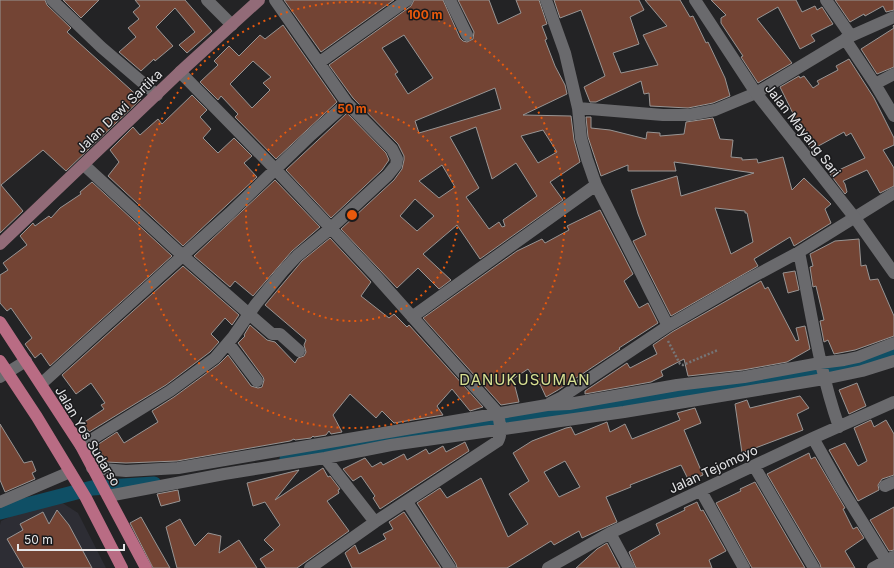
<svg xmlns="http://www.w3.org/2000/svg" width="894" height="568" viewBox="0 0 894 568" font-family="Inter,sans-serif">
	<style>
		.built { fill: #2d2d34 }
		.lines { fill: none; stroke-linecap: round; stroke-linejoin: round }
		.canal { stroke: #0f4f65; stroke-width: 15 }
		.building { fill: #734434; stroke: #989594; fill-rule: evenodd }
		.path { stroke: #767678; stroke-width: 2.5; stroke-dasharray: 2 2; stroke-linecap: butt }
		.minor { stroke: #6a6a6d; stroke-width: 12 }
		.tertiary { stroke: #6a6a6d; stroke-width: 12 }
		.secondary { stroke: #926b78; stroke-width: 12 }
		.primary { stroke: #b96c84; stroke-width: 12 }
		.ring { fill: none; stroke: #e8590c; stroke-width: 2; stroke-dasharray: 2 4 }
		.labels { text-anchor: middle; stroke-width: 3; stroke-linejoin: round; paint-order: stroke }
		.street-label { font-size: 13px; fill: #e6e6e8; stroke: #1a1a1c }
		.quarter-label { font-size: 15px; letter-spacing: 1px; fill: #d8e092; stroke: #1a1a1c }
		.centre { fill: #e8590c; stroke: #1a1a1c; stroke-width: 2 }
		.ring-label { font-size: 12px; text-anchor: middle; font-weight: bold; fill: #e8590c; stroke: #1a1a1c; stroke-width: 3; stroke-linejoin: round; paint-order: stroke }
	</style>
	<rect width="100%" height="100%" fill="#232325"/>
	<path class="built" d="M61,502L78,513L106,568H0V525L1,521L18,513L34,508Z"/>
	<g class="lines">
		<path class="canal" d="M287,459L365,442L857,368L894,352
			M0,512L92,488L154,484"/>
	</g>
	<path class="building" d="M0,0H45L47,5L71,28L67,32L141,99L66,171L43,150L1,185L23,211L0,233Z
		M63,0H99L81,18Z
		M135,0H185L212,31L187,53L179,45L195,32L175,8L156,27L173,46L155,61L154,59L141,71L119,52L136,37L128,28L139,19L133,12L140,6Z
		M284,0H394L321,52Z
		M414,0H443L460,38L463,41L467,42L473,39L474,32L458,0H489L498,24L521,13L516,0H539L547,24L542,26L547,39L545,40L555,66L565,85L567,94L523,115L571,116L574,140L580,162L550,182L563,200L480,259L457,225L423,254L451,280L439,289L418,268L397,288L341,229L394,180L402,169L404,160V156L398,144L353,98L329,65L411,6ZM404,35L433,78L408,94L395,74L398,72L382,48ZM495,88L501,109L419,133L415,121ZM476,127L492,179L516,163L537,196L503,220L505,226L502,227L499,222L489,229L466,197L479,188L450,137ZM543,130L557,152L538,163L521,136ZM442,165L455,187L439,198L419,181ZM415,199L434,216L417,231L400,216Z
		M554,0H639L644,10L630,17L639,44L613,53L621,73L658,65L643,35L667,26L645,0H680L690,17L693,16L706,43L708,42L725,78L730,96L713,103L688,108L650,106L649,93L644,94L641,81L596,102H590L584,87L605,76L581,10L560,18Z
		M711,0H796L802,12L815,6L817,10L822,7L833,24L811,35L815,41L800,49L778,7L757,19L792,63L758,83L741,57L743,56L721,23V18L726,15Z
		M835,0H894V10L886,12L883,6L865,16L864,14L850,22Z
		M283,25L337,102L276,159L235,117L238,114L221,96L218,100L200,82L218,65L214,61L229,46L239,56L260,35L265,39ZM253,61L271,77L263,83L270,90L252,108L230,84Z
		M894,25V67L877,74L861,49L894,28L893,26Z
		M849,59L874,98L894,138V145L883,150L894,168V186L880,193L867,170L843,181L845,184L847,192L845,194L830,174L865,158L851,133L846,136L844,132L811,150L780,87L799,76L800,78L804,76L813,88L819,84L817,81L838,70L836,66Z
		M192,95L207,110L200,117L211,129L203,138L218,153L234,138L252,156L244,163L257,177L183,246L108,176L119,162L110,150L133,127L140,135L158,119L162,124Z
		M347,113L386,153L389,160L382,170L331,218L286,170Z
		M586,117H591V128L610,130L646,139L647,132L660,133V136L684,134L686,122L713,118L720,139L733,140L731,157L742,158V160L757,159L758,163L783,157L792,190L804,178L831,204L825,209L831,223L794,246L790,237L754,259L758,266L671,316L633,241L646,235L638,214L631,190L677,176L681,196L754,173L674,162L676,171H628V165L601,176L588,137ZM715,208L745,211V213H747L753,242L731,254Z
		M275,180L320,227L292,251L253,296L235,281L230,287L194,256Z
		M92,182L172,256L50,366L41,353L35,358L25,344L32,338L11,308L7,311L0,303V275L8,270L3,263L27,245L20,236L33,223L35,226L49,216L51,218L60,208L81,194L80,192Z
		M600,210L633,274L624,281L639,308L648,303L658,323L619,348L620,349L558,390L546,397L540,384L539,385L528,369L513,379L519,402L501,405L423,318L517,251L542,239L545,243L569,230L567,226Z
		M330,238L371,282L361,296L389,318L394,314L407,327L409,325L483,407L470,411L452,389L437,406L443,415L394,423L382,411L376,418L350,394L333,415L342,432L331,434L329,431L326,435L314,437L313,436L311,438L295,440L294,439L290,441L177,461L126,463L106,462L97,445L117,432L124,443L158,422L152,411L174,397L219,364L228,355L251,386L258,388L262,387L264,380L263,377L238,343L245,336L244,335L250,325L267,340L275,342L295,363L298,358L304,356L306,352L304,345L306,340L265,305L302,261Z
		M859,239L861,266L866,265L870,280L878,279L894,316V336L855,350L834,354L828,340L824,342L820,321L824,320L816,286L813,287L810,267L813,266L810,254L835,241Z
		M183,266L239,315L232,325L225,318L211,334L219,342L210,352L166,385L89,432L83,423L104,409L101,405L105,403L91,383L76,394L62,375Z
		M795,271L799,290L788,293L783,273Z
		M761,281L765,289L768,287L796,341L799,340L796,328L805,326L810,349L787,362L743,370L688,376L684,359L661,371L663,376L651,382L585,394V391L627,363L630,368L657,354L653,345L672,332Z
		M857,383L866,406L849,414L839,390Z
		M800,396L809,408L797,414L803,430L742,453L735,404L747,400L750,408Z
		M695,408L701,423L684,430L703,475L689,481L681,465L630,485L631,487L606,497L617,522L582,538L579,531L554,545L551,541L507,568H457L456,564L417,503L440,488L447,498L481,478L508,537L528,524L509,494L529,481L513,453L532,441L566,428L571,427L575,435L607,422L610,432L625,424L632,439L680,420L677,413ZM565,461L580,487L559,497L544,472Z
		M871,420L874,427L886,420L894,434V475L882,479L878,485L879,490L858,501L829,450L845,443L858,466L867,461L854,428Z
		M0,424L24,463L32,461L36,471L32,473L35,479L5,492L0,480Z
		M465,442L469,451L380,509L373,498L375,496L361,476L353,481L343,469L365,458L372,467L381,462L383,465L404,454L407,460L426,449L429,454L443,446L446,452Z
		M809,453L811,459L815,457L845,508L843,509L853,529L857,527L864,538L845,551L855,568H821L820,564L767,474Z
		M323,468L328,477L330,476L340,489L338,490L339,493L327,501L349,531L297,568H266L260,559L274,550L264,540L280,525L265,502L253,506L247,483L299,470L275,500Z
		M755,482L805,568H752L716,503L741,491L740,489Z
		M178,490L180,501L161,506L157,494Z
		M697,502L701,511L703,510L726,551L709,560L712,568H636L629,552L660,534L656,524L685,510L684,508Z
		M894,507V550L889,551L870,520Z
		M57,510L69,525L92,568H24L7,539L23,530L20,524L43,512L49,524Z
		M404,512L441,568H352L345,553L355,545L359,554L386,539L383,534L393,529L389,522Z
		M141,517L154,540L170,568H153L130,523Z
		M180,519L195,546L208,533L221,536L219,553L239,540L257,568H177L166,527Z
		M607,543L620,568H576L597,549Z"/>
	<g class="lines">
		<path class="path" d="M668,341L680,364L683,365L718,350"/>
		<path class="minor" d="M52,0L101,47L157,95
			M207,0L232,25
			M450,0L467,35
			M546,0L565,53L578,108L581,138L587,159L596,185L668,326
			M826,0L851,36
			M845,39L875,84L894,116
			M320,62L407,0
			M180,72L276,170L375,275L498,413C499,422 503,432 498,441L375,522L310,568
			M875,84L894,74
			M578,108L663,115H689L715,110L756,93L851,36L894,17
			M84,165L183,256L249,314L272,334H280L299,351
			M799,252C811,311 819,370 839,427
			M412,317L596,185
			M228,343L257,381
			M41,384L230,213L311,135L347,103
			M550,403L562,397L668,326L745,281L799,252L894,193
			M813,438L840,486L891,568
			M81,446L170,391L215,358L233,337L256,304L283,271L297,256L331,228L388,175L396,165L397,159L392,149L347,103L275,0
			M325,458L375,522
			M754,466L814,568
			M92,468L126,471L178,468L547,405L569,404L677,385L744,377L820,363L844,360L858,357L894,343
			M885,486L894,482
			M701,491L744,568
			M108,496L224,474L325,458L391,445L624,412L824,379L862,371L894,361
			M0,502L70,472
			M407,502L450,568
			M610,533L629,568
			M548,568L610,533L813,438L894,402
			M873,568L893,557"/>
		<path class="tertiary" d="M695,0L756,93L855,218L894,273
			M0,377L26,361"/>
		<path class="secondary" d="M0,244L180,72L259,0"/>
		<path class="primary" d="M0,322L81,446L146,568
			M0,361L37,417L86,498L122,568"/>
	</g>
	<g class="ring">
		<circle cx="352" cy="215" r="106"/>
		<circle cx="352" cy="215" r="213"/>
	</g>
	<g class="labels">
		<g class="street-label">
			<text transform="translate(119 111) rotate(-44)" y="5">Jalan Dewi Sartika</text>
			<text transform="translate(803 130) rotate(52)" y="5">Jalan Mayang Sari</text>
			<text transform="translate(88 436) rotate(59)" y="5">Jalan Yos Sudarso</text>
			<text transform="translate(713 469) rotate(-25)" y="5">Jalan Tejomoyo</text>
		</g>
		<g class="quarter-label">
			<text x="525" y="385">DANUKUSUMAN</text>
		</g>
	</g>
	<circle cx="352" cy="215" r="6" class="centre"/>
	<g class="ring-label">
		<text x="425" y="19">100 m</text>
		<text x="352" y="113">50 m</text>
	</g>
	<path d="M18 544v6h106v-6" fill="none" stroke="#e6e6e8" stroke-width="2"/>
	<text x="24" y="544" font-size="12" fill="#e6e6e8" stroke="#1a1a1c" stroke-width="3" paint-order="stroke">50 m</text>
</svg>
